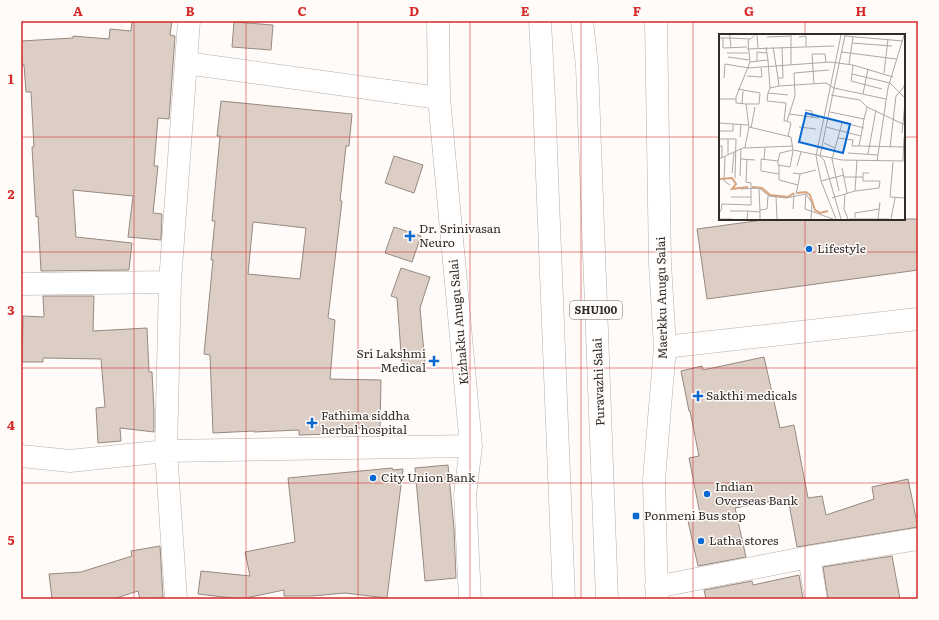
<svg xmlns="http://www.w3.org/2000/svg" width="939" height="620" viewBox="0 0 939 620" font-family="Literata,serif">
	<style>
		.building { fill: #dccec5; stroke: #968980; fill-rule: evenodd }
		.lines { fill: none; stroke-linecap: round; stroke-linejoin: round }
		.minor-casing { stroke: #baada4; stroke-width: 23 }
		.major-casing { stroke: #baada4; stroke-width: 23 }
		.minor { stroke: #fff; stroke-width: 22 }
		.major { stroke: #fff; stroke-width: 22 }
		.grid { fill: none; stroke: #d62828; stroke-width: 1; stroke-opacity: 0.55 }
		.poi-dot { fill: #0a68d1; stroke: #fefbf9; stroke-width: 1.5 }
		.labels { text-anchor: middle; stroke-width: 3; stroke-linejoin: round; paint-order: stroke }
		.shield { fill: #fefbf9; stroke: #6e6a67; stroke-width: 1 }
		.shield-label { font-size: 11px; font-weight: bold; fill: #312c28 }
		.poi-label { font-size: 12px; fill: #312c28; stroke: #fefbf9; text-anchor: start }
		.street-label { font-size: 12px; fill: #312c28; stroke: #fefbf9 }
		.inset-river { fill: none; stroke: #dba279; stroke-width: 2 }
		.inset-road { fill: none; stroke: #aca8a5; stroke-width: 1 }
		.view { fill: #0a68d1; fill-opacity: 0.15; stroke: #0a68d1; stroke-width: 2 }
		.inset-edge { fill: none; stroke: #312c28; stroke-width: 2 }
		.neatline { fill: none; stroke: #d62828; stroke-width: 1.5 }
		.grid-label { font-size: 13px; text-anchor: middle; font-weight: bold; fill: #d62828 }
	</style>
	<rect width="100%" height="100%" fill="#fefbf9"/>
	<path class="building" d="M132,21H172L170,35L175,36L169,119L158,118L154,166H158L153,213L162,214L161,240L128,237L133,196L73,190L76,237L132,243L129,270L41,271L38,216L36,217L32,147H34L31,92H26L24,65H22L21,41L73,38V36L109,39L110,29L131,31Z
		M234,22L273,25L271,50L232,47Z
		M221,101L352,114L349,146H346L340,201H342L328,318L335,320L330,379L381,380L380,428H334L335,434L299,435V430L254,432V431L213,433L210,355L204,354L213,260H211L215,221H212L220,136H217ZM253,222L306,228L300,279L248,274Z
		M394,156L423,165L414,193L385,183Z
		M770,219H918V270L707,299L697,229Z
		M394,227L421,236L412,262L385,253Z
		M401,268L430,277L420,308L425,365L402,367L397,298L391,296Z
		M43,296H94L93,331L147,328L149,372H152L154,411V432L120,428L121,441L98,443L96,408L105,407L101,359L43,358V362H22L23,316L44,317Z
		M764,357L780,428L794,425L808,498L822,496L826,515L874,499L872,487L908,479L918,527L797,547L788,498L735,508L746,557L698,566L688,521L701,519L689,458L699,456L690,411H689L681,371L702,366L703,370Z
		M448,465L454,529L456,578L425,581L415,468Z
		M392,468L393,470L403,469L387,598L345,593L312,596H284V590L241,599L198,594L201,571L250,576L245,552L295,542L288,478Z
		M160,546L163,597L154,599H140L138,591L113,599H52L49,574L81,572L132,556L131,551Z
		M892,556L900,599H828L823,567Z
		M799,575L803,599H706L704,590L752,581L753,585Z"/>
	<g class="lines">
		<g class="minor-casing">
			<path id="minor" d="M438,21L439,98L471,446L465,495L470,599
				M656,21L660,263L665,347L654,479L657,599
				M186,63L439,98
				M21,284L170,282
				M665,347L918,319
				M21,456L70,461L166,451L471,446
				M809,557L816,599
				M656,587L809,557L918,539
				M176,599L166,451L170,282L189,21"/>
		</g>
		<g class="major-casing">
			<path id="major" d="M540,21L544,99L564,599
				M582,21L587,66L607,599"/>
		</g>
		<use href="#minor" class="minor"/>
		<use href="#major" class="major"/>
	</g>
	<path class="grid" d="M134,21V599M246,21V599M358,21V599M470,21V599M581,21V599M693,21V599M805,21V35M21,137H720M904,137H918M805,219V599M21,252H918M21,368H918M21,483H918"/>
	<g class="poi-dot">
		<path d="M408 230h4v4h4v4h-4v4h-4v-4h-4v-4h4z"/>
		<circle cx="809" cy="249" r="4"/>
		<path d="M432 355h4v4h4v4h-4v4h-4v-4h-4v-4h4z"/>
		<path d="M696 390h4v4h4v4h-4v4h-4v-4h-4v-4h4z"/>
		<path d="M310 417h4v4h4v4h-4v4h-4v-4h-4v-4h4z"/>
		<circle cx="373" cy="478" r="4"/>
		<circle cx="707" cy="494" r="4"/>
		<rect x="632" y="512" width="8" height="8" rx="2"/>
		<circle cx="701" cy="541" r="4"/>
	</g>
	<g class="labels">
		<rect class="shield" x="570" y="301" width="52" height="18" rx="3"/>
		<g class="shield-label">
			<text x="596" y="314">SHU100</text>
		</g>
		<g class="poi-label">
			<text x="419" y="233">Dr. Srinivasan<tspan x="419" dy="14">Neuro</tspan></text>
			<text x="817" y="253">Lifestyle</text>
			<text x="426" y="358" text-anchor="end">Sri Lakshmi<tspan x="426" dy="14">Medical</tspan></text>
			<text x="706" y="400">Sakthi medicals</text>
			<text x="321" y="420">Fathima siddha<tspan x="321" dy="14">herbal hospital</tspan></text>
			<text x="381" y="482">City Union Bank</text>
			<text x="715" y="491">Indian<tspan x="715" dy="14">Overseas Bank</tspan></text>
			<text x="644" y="520">Ponmeni Bus stop</text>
			<text x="709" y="545">Latha stores</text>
		</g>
		<g class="street-label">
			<text transform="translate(662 298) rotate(-91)" y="4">Maerkku Anugu Salai</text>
			<text transform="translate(459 322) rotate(-95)" y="4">Kizhakku Anugu Salai</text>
			<text transform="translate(599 382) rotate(-92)" y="4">Puravazhi Salai</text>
		</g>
	</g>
	<g transform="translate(719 34)">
		<rect width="186" height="186" fill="#fefbf9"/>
		<path class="inset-river" d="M0,145L13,144L17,150L13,155L29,153M33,153L43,154L51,161L69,163L75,159M78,159L87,158L91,161L96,176L101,179L109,177"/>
		<path class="inset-road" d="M11,1V4L31,5M38,1L39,14M72,1V31M126,2L184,7M48,3L72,2M80,3L87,2V12M0,4H11L12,14M4,4V14L28,13M133,9L173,12M54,13L59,44M63,13L64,44H59L60,52L107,49L115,54L167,65M28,15L115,12M123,18L177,25M8,19H29M9,23L30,26M49,26L51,54M38,27V18L48,19M31,28L49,26L47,13M130,30L134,3M134,31L132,47L163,55M29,34L111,28L134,31L174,43M165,39L169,5M133,40L171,49L186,64M28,42L43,43L42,34M5,44L6,30L30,34M95,50L93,20H106L107,29M19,55L41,59L40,70H27M49,59L51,54L60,52M144,60L149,35M112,61L141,66L148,73L186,91M0,65H17M23,70L24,57M86,76L93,77V84M111,78L145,85L148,73M70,80L100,84M114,86L145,94M68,87H65L67,69L48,67L49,59L69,61M0,89L29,91M30,93L72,103L74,116L123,126L184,127L185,103M80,93L97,95M107,93L142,102L140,112L186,113M32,94L36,73M0,97H14V90M183,99L186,69M69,102L72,89L68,87L76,62L75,39L110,36M142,102L145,85M21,103L22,90M119,104L134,106L133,112H140M0,105H17L16,144M105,109L116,114M0,112H3V124M171,113L177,62L185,53L186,46M25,114L74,112M124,117L127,105M129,119L159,121M9,120V105M149,120L157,76M6,123L5,147L11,151M0,125L26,113L30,93L27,70L17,69V63L31,28L29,7L36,1M22,125L36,126M45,126L46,114M59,127V131L71,133L74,117M158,127L169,54L185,1M174,128L171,163L186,164M60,131V146L79,151L77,160M78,132L82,118M123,134L128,159M13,139L15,118M74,139L81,140L79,151M60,140L42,137V125L59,127L61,119L74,116M81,140L97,136M21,142L22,115M125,143H144M102,147L125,141M40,154L41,178M22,155L40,154L50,162L67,164L87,160L93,169L92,185M120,157L113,125L123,89M136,157L138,126M87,160L86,175L114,185M126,160L125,175L129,185M57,162L58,185M12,163H32M113,164L136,157L160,154L161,147H144V139H150M74,175L75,160M41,176L48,175L49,162M0,177H2L3,170L32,171V149L27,148L28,125M11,177H29M136,184V179L160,175M0,185H13M28,185L29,177L41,178V185M117,185L102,147L97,122L122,1M122,185L105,126L101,122L126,1M131,185H170M159,185L161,168M172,185L176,164"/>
		<path class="view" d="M87,79L131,90L124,119L80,108Z"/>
		<rect width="186" height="186" class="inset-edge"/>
	</g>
	<rect width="939" height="620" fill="none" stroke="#fefbf9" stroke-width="44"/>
	<rect x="22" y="22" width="895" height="576" class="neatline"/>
	<g class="grid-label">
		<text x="78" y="16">A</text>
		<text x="190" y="16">B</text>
		<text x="302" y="16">C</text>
		<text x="414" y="16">D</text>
		<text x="525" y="16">E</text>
		<text x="637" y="16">F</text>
		<text x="749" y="16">G</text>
		<text x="861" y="16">H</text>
		<text x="11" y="84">1</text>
		<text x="11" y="199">2</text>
		<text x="11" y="315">3</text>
		<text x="11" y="430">4</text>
		<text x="11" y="545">5</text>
	</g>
</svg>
